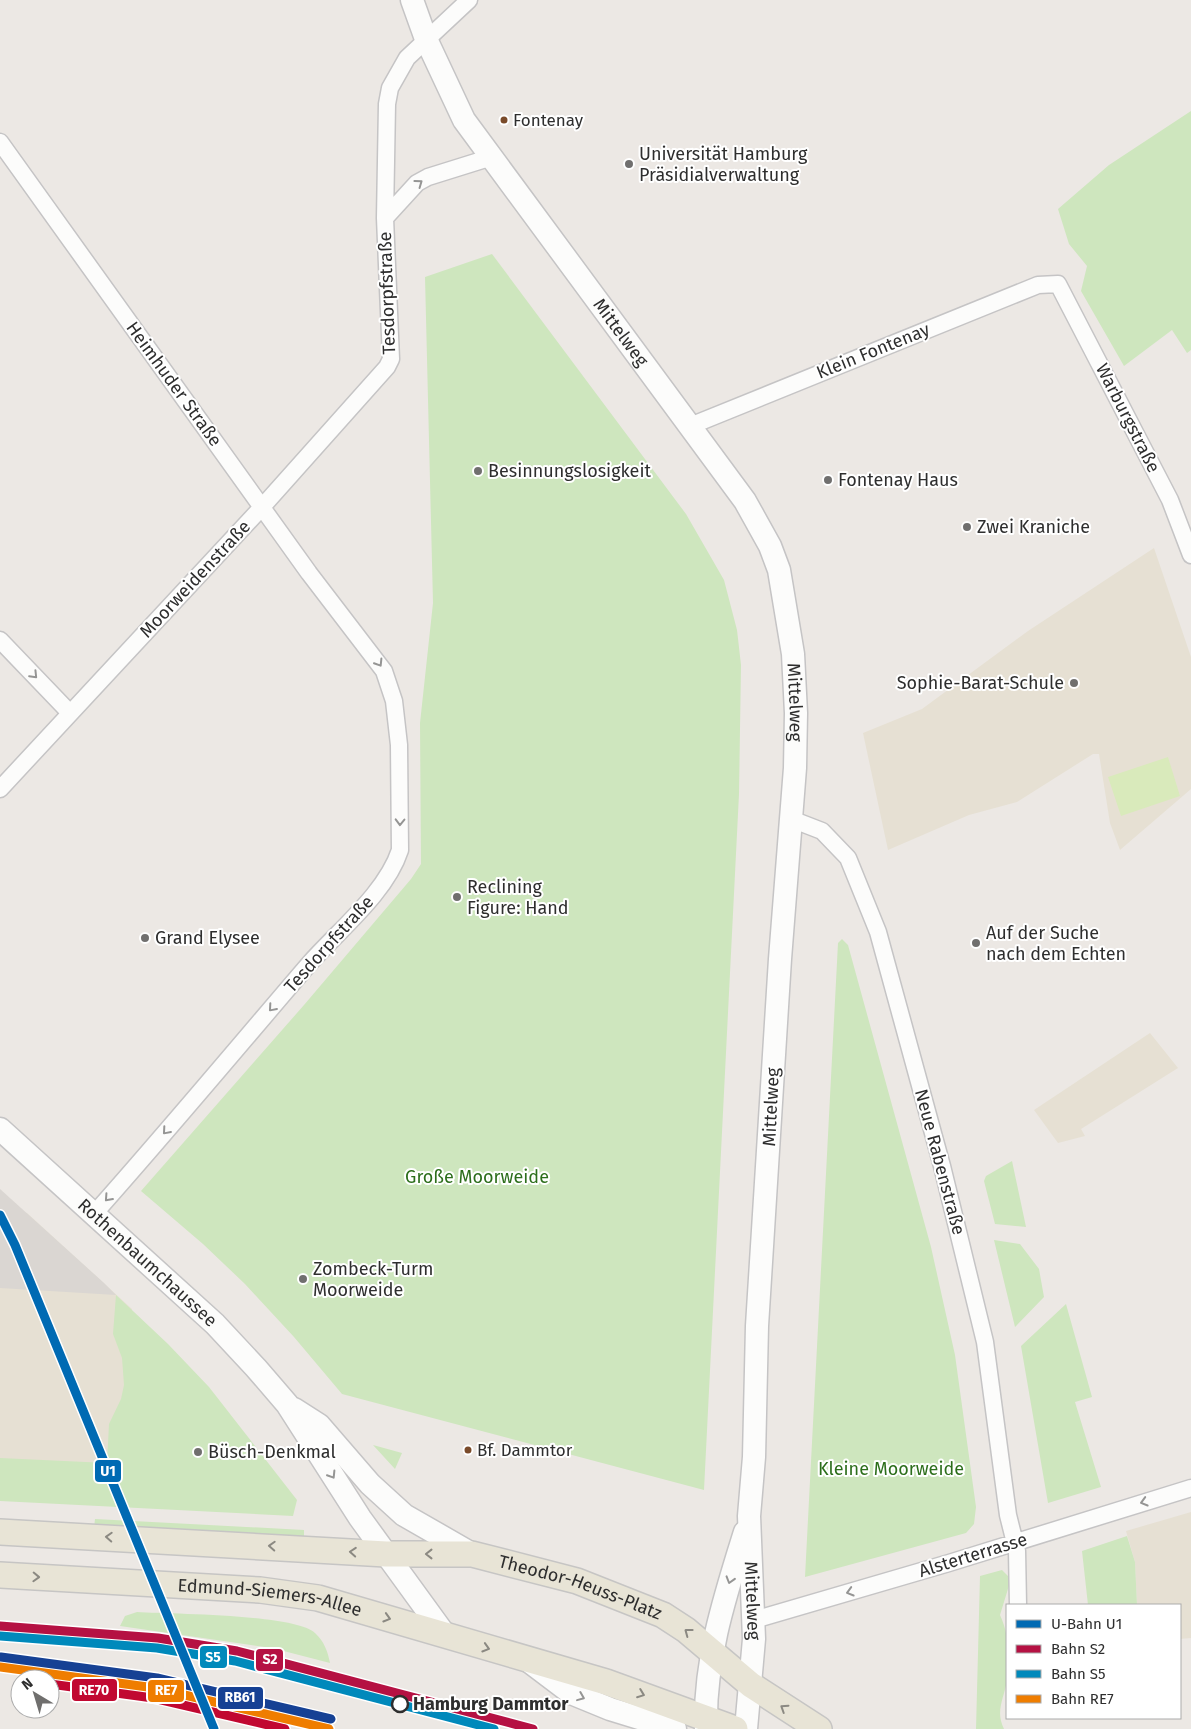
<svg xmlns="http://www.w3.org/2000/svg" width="1191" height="1729" viewBox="0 0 1191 1729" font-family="'Fira Sans',sans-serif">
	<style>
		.education { fill: #e6e0d3 }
		.green { fill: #cee6be }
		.pitch { fill: #d9eabb }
		.plaza { fill: #dad6d2 }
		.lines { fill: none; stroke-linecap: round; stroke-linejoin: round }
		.street-casing { stroke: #c5c4c5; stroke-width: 19 }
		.secondary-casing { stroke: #c5c4c5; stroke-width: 25 }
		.primary-casing { stroke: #c6c5c4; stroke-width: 28 }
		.street { stroke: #fcfcfb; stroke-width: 16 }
		.secondary { stroke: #fcfcfb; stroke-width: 22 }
		.primary { stroke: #e8e4d6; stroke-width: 25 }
		.rail-1-casing { stroke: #fff; stroke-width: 12 }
		.rail-2-casing { stroke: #fff; stroke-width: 12 }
		.rail-3-casing { stroke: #fff; stroke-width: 12 }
		.rail-4-casing { stroke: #fff; stroke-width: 12 }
		.rail-5-casing { stroke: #fff; stroke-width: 12 }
		.rail-1 { stroke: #b51143; stroke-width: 9 }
		.rail-2 { stroke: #0089bb; stroke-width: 9 }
		.rail-3 { stroke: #ef7d00; stroke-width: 9 }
		.rail-4 { stroke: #c10831; stroke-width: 9 }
		.rail-5 { stroke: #164194; stroke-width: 9 }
		.metro-1-casing { stroke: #fff; stroke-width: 12 }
		.metro-1 { stroke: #006ab3; stroke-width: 9 }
		.oneway { stroke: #959594 }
		.oneway2 { stroke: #8b8982 }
		.bus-dot { fill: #7a4b2a; stroke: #fff; stroke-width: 2 }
		.poi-dot { fill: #706f6e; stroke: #fff; stroke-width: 2 }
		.stop-dot { fill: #fff; stroke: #2e2e2e; stroke-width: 2.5 }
		.labels { text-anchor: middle; stroke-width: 4; stroke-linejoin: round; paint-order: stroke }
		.bus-label { font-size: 17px; fill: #2e2e2e; stroke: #fff; text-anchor: start }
		.poi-label { font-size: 18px; fill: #2e2e2e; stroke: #fff; text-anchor: start }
		.street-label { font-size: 18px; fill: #2e2e2e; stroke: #fff }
		.park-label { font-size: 18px; fill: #2c6e1b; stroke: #fff }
		.stop-label { font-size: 18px; font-weight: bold; fill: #2e2e2e; stroke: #fff; text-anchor: start }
		.line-badge { stroke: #fff; stroke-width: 2 }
		.badge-label { font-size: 14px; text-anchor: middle; font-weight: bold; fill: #fff }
	</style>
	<rect width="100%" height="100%" fill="#ece8e4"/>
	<path class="education" d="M1154,548L1191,657V789L1120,850L1110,823L1099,754H1093L1017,802L969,815L888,850L863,733L922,709L1028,631Z
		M1150,1033L1178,1068L1081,1129L1085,1136L1058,1143L1034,1110Z
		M0,1211L27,1213L132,1309L125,1491L0,1494Z
		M1191,1512V1638L1180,1639V1605H1137L1135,1562L1126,1531Z"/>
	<path class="green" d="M1191,111V350L1187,353L1172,330L1124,366L1081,291L1087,266L1069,244L1058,209L1109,165Z
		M492,254L686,514L724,580L737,630L741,665L739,794L704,1490L342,1394L294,1337L245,1284L203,1244L141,1191L304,1005L411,879L421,864L420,723L433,603L425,277Z
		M842,939L848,945L931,1247L955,1355L976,1507L974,1524L966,1533L805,1577L838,943Z
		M1012,1161L1026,1227L995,1224L984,1181L986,1176Z
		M994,1240L1020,1244L1039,1269L1044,1297L1015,1327Z
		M116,1295L168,1344L209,1387L297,1500L293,1516L0,1501V1458L107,1463L109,1424L121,1399L124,1385L122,1358L113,1334Z
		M1066,1304L1092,1397L1075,1402L1101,1487L1048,1503L1021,1346Z
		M373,1445L402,1453L395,1469Z
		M95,1519L304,1530V1538L94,1528Z
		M1127,1536L1135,1562L1137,1605H1088L1082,1551Z
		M1002,1570L1011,1579L1000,1615C1009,1634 1010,1658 1007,1680C1004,1699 995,1711 1004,1729H976L980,1576Z
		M137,1612C170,1614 295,1614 315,1633C324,1641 328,1652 330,1663L272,1648L120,1626L125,1616Z"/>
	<path class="pitch" d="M1168,757L1180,796L1121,816L1108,777Z"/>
	<path class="plaza" d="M0,1189L104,1283L116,1295L0,1288Z"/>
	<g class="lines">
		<g class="street-casing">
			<path id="street" d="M0,142L309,573L384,671L394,701L399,745L400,850C386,893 339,930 309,964C237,1048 167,1132 94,1214
				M385,218L417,183L428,177L492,157
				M690,426L1038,285L1058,284L1170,500L1191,555
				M0,640L70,713
				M0,789L263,506L387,367L391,359L385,218L387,104L390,88L407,58L469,0
				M791,819L822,831L848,858L878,932L942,1166L985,1342L1008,1515L1017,1551L1018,1605
				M754,1620L949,1563L1191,1488"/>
		</g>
		<g class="secondary-casing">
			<g id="secondary">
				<path id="s1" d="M412,0L426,39L464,120L745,501L770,546L779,570L793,654L796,713L795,768L780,959L757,1326L754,1457L749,1516L754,1639L746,1729"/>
				<path id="s2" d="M0,1129L215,1324L256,1368L287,1404L360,1518L445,1635"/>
				<path d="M294,1409L319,1425L370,1484L404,1515L472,1554"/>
				<path d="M530,1662L571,1693L610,1709L675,1729"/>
				<path d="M706,1729C704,1660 725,1596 745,1532"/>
			</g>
		</g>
		<g class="primary-casing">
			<g id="primary">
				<path id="s3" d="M0,1532L386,1554H472L577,1581L663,1615L686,1630L751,1685L819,1729"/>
				<path id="s4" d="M0,1575L260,1590L318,1598L606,1682L735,1729"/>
			</g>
		</g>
		<use href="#street" class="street"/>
		<use href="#secondary" class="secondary"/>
		<use href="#primary" class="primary"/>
		<g class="rail-1-casing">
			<path id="rail-1" d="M0,1626L158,1638L237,1651L533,1729"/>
		</g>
		<g class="rail-2-casing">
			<path id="rail-2" d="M0,1636L157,1648L235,1661L494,1729"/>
		</g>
		<g class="rail-3-casing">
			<path id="rail-3" d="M0,1667L155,1688L329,1729"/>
		</g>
		<g class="rail-4-casing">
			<path id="rail-4" d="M50,1684L153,1698L285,1729"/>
		</g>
		<g class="rail-5-casing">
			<path id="rail-5" d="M1,1657L157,1678L331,1719"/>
		</g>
		<use href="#rail-1" class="rail-1"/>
		<use href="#rail-2" class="rail-2"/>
		<use href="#rail-3" class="rail-3"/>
		<use href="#rail-4" class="rail-4"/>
		<use href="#rail-5" class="rail-5"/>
		<g class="metro-1-casing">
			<path id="metro-1" d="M0,1215L15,1245L214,1729"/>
		</g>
		<use href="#metro-1" class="metro-1"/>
	</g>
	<defs><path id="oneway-chevron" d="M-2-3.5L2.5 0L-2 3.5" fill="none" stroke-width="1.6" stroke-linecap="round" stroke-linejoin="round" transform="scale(1.25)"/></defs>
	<g class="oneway">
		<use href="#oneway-chevron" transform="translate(419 183) rotate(-36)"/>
		<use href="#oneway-chevron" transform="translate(379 663) rotate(58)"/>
		<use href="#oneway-chevron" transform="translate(34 675) rotate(46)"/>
		<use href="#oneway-chevron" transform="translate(400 822) rotate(91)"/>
		<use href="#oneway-chevron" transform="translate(272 1008) rotate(131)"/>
		<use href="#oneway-chevron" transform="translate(166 1131) rotate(131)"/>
		<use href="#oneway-chevron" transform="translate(108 1198) rotate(132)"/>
		<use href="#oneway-chevron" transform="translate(332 1475) rotate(58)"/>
		<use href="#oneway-chevron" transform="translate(1144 1502) rotate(164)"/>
		<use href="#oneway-chevron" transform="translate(730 1580) rotate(107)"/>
		<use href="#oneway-chevron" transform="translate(850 1592) rotate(164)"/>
		<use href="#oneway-chevron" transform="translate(581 1697) rotate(22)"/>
	</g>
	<g class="oneway2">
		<use href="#oneway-chevron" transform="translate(109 1537) rotate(-177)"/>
		<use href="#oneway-chevron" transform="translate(272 1546) rotate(-177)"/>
		<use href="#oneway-chevron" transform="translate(353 1552) rotate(-176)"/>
		<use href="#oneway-chevron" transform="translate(429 1554) rotate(-180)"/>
		<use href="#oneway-chevron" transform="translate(36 1577) rotate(2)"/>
		<use href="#oneway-chevron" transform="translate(387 1618) rotate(17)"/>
		<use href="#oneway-chevron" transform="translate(688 1632) rotate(-143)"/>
		<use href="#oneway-chevron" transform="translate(486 1648) rotate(17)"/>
		<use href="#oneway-chevron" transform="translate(641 1694) rotate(21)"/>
		<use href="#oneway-chevron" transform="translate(784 1708) rotate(-147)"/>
	</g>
	<g class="bus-dot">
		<circle cx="504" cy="120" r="4.5"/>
		<circle cx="468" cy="1450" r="4.5"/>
	</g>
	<g class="poi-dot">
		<circle cx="629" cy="164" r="5"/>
		<circle cx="478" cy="471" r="5"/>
		<circle cx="828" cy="480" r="5"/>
		<circle cx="967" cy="527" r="5"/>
		<circle cx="1074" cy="683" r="5"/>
		<circle cx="457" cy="897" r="5"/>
		<circle cx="145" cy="938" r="5"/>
		<circle cx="976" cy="943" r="5"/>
		<circle cx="303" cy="1279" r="5"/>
		<circle cx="198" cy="1452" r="5"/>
	</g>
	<circle class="stop-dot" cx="400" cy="1704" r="8"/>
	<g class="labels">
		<g class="bus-label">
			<text x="513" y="126">Fontenay</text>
			<text x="477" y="1456">Bf. Dammtor</text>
		</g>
		<g class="poi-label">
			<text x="639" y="160">Universität Hamburg<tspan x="639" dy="21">Präsidialverwaltung</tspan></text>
			<text x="488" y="477">Besinnungslosigkeit</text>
			<text x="838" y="486">Fontenay Haus</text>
			<text x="977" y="533">Zwei Kraniche</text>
			<text x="1064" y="689" text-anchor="end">Sophie-Barat-Schule</text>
			<text x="467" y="893">Reclining<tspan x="467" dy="21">Figure: Hand</tspan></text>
			<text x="986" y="939">Auf der Suche<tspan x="986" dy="21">nach dem Echten</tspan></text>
			<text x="155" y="944">Grand Elysee</text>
			<text x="313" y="1275">Zombeck-Turm<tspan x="313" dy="21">Moorweide</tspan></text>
			<text x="208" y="1458">Büsch-Denkmal</text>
		</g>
		<g class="street-label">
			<text transform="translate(387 293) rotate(-92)" y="6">Tesdorpfstraße</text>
			<text dy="6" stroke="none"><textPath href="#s1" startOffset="395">Mittelweg</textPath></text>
			<text transform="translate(873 351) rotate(-22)" y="6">Klein Fontenay</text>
			<text transform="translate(174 384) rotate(54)" y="6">Heimhuder Straße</text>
			<text transform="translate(1128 418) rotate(63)" y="6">Warburgstraße</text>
			<text transform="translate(195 579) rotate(-47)" y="6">Moorweidenstraße</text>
			<text dy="6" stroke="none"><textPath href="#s1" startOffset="815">Mittelweg</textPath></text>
			<text transform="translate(329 944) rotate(-48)" y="6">Tesdorpfstraße</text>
			<text transform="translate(771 1107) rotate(-87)" y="6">Mittelweg</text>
			<text transform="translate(940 1162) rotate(75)" y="6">Neue Rabenstraße</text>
			<text dy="6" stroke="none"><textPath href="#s2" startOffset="199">Rothenbaumchaussee</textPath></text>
			<text transform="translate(973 1555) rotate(-17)" y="6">Alsterterrasse</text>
			<text dy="6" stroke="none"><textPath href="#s3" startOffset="586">Theodor-Heuss-Platz</textPath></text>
			<text dy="6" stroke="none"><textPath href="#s4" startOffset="271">Edmund-Siemers-Allee</textPath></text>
			<text dy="6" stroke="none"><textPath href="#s1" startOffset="1715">Mittelweg</textPath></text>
		</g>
		<g class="park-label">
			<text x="477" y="1183">Große Moorweide</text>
			<text x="891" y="1475">Kleine Moorweide</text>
		</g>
		<g class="stop-label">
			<text x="413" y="1710">Hamburg Dammtor</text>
		</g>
	</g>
	<g class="line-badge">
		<rect x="94" y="1459" width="28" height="24" rx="5" fill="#006ab3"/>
		<rect x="199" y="1645" width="29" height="24" rx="5" fill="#0089bb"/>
		<rect x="255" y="1648" width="29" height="24" rx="5" fill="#b51143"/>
		<rect x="71" y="1678" width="47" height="24" rx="5" fill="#c10831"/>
		<rect x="147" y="1679" width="38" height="24" rx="5" fill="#ef7d00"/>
		<rect x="217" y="1686" width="47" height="24" rx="5" fill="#164194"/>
	</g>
	<g class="badge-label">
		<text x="108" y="1476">U1</text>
		<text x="213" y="1662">S5</text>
		<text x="270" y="1664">S2</text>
		<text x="94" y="1695">RE70</text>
		<text x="166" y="1695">RE7</text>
		<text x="240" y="1702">RB61</text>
	</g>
	<rect x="1006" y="1604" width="175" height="115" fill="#ffffff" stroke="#ababab"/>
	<rect x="1016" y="1620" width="25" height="8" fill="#006ab3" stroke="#ababab"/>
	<text x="1051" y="1629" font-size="15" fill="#2e2e2e">U-Bahn U1</text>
	<rect x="1016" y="1645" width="25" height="8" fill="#b51143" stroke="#ababab"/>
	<text x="1051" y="1654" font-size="15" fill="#2e2e2e">Bahn S2</text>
	<rect x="1016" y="1670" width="25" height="8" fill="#0089bb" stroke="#ababab"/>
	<text x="1051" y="1679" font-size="15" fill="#2e2e2e">Bahn S5</text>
	<rect x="1016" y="1695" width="25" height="8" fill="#ef7d00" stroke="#ababab"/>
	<text x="1051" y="1704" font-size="15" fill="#2e2e2e">Bahn RE7</text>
	<g transform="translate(35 1694) rotate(322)"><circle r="24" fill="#ffffff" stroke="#ababab"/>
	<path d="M0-4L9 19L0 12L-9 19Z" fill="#706f6e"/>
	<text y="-8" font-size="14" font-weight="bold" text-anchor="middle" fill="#2e2e2e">N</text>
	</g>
</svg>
